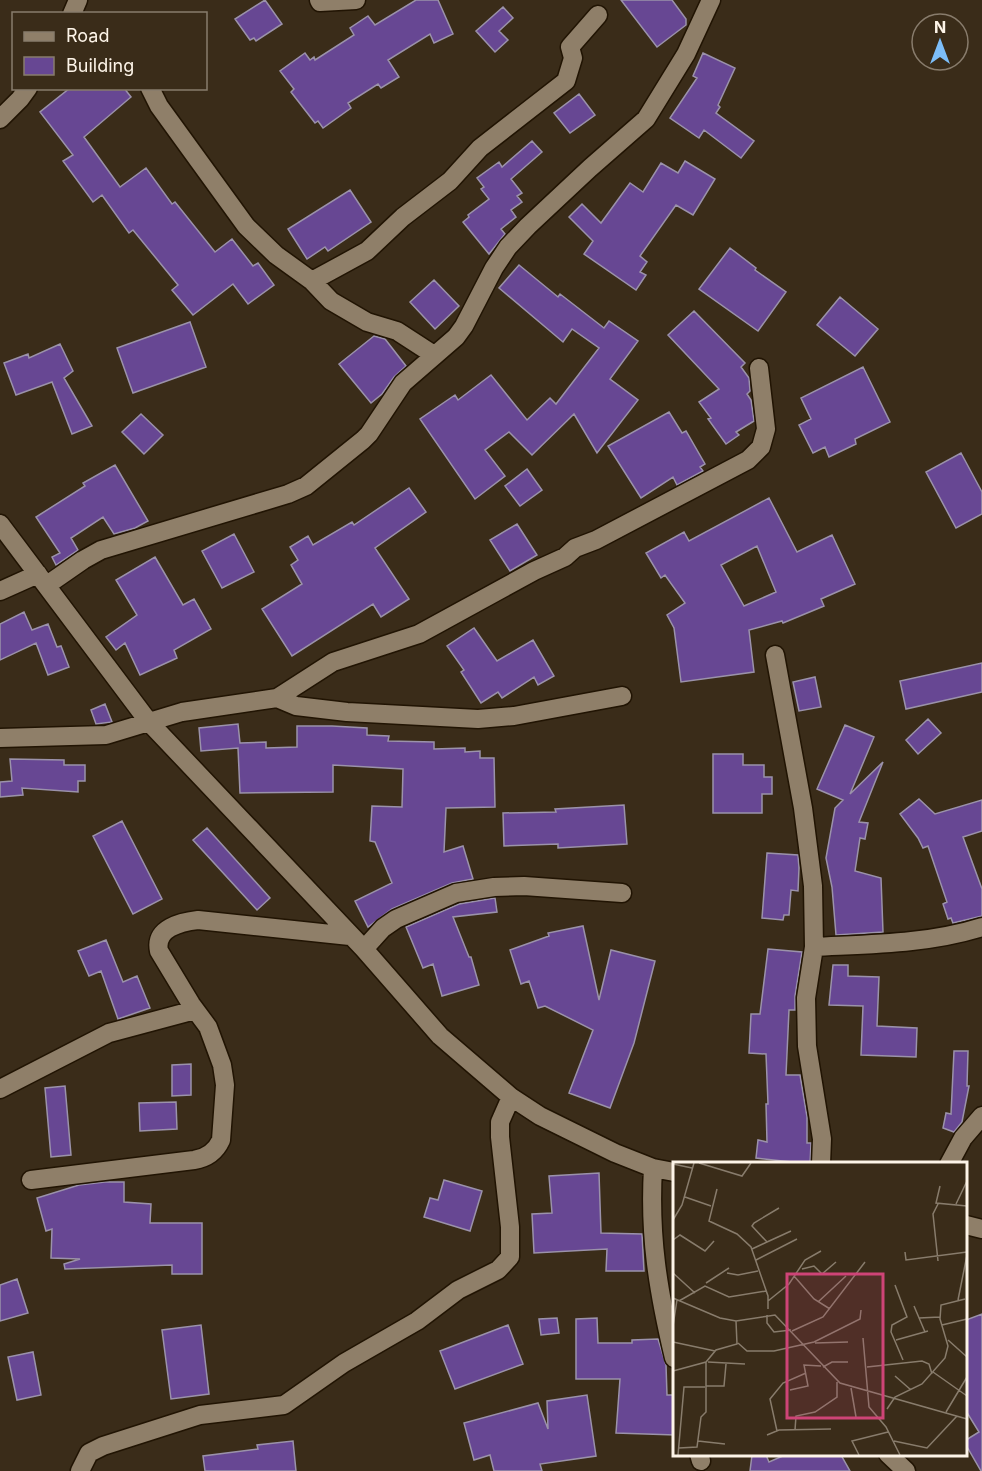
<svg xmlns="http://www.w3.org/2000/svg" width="982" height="1471" viewBox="0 0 982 1471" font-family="Inter,sans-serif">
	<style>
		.building { fill: #674793; stroke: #9b92aa; stroke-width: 1.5; fill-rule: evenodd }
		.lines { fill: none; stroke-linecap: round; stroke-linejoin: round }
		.minor-casing { stroke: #211403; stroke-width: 21 }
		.minor { stroke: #8f7f69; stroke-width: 18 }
		.inset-road { fill: none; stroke: #887c6c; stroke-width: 1.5 }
		.view { fill: #ce4477; fill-opacity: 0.15; stroke: #ce4477; stroke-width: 3 }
		.inset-edge { fill: none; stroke: #fdf4e8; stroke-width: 3 }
	</style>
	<rect width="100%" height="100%" fill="#3a2c19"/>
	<path class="building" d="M265,0L282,24L256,41L254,38L250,40L235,19Z
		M416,0H438L453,34L434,43L430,34L388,60L399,77L381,88L378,84L348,103L351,108L323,128L318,121L315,123L291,92L294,89L280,71L305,53L310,60L314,57L315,60L354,35L350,28L368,16L375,25Z
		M621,0H672L686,19V25L657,47Z
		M503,7L513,18L499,31L508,40L495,52L476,31Z
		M703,53L735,68L718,105L720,107L716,113L754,141L741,158L704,130L699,138L670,118L697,78L693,76Z
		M70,88H124L131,97L84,137L120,187L146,168L172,204L175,202L215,252L232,239L253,266L258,263L274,285L248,304L233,284L193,315L172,290L178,285L133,230L129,233L102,195L93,202L63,161L73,155L40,112Z
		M579,94L595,115L570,133L554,113Z
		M532,141L542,152L511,179L522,193L517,196L522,202L511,210L516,217L501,229L505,234L489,254L463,222L469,217L468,215L489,199L481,189L484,187L477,178L499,162L502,167Z
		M685,161L715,179L693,215L676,205L640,256L647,262L640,272L646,275L636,290L584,254L593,241L569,217L582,204L601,223L630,183L643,192L661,163L678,173Z
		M350,190L371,222L328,251L325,247L307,259L288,229Z
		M730,248L756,268L755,270L786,292L758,331L699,289Z
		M519,265L558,297L560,294L604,328L609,321L638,341L610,379L638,400L597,453L574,414L532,455L509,432L485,450L505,476L475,499L420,419L455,395L458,400L491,375L527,420L550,398L556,404L599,348L572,329L563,342L499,288Z
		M434,280L459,306L435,329L410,302Z
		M840,297L878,329L855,356L817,325Z
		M694,311L745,363L741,367L749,378L750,391L747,394L751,400L754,421L736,432L739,435L726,444L708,419L711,418L699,402L719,389L668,335Z
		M190,322L206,367L133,393L117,348Z
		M374,336L385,339L406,366L394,377L382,394L371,403L339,364Z
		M60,344L73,371L64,378L92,426L72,434L52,382L16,395L4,363L28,354L29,358Z
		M863,367L890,422L855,439L856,444L829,457L825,447L813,453L799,425L811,419L801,398Z
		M669,412L682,433L686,431L705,464L700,467L703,471L677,485L673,477L641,498L608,446Z
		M141,414L163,435L144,454L122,432Z
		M961,453L982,492V514L956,528L926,472Z
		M115,465L148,521L135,528L114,534L103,517L71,538L78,550L56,565L52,557L60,553L36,517L85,486L83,483Z
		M527,469L542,490L520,506L505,486Z
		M409,488L426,512L375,548L409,599L381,617L373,604L292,656L262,609L302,584L291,565L298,560L290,547L308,536L313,545L352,522L354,525Z
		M769,498L797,552L832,535L855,584L821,599L824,606L783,623L782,621L749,630L754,672L681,682L674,628L667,615L685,603L665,575L661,578L646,553L684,532L689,541ZM757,546L776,592L744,606L721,565Z
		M517,524L537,555L510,571L490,540Z
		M234,534L254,572L222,588L202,551Z
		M155,557L183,605L194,599L211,629L174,650L177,658L140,675L125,643L116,650L106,637L137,615L116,580Z
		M24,612L32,630L48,624L57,647L61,646L69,667L48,675L36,643L0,660V624Z
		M474,628L497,661L533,640L554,676L538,685L534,677L502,698L498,692L481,703L461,672L464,670L447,646Z
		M982,663V692L906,709L900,681Z
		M815,677L821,707L799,711L793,682Z
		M105,704L112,722L96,724L91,710Z
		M928,719L941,733L918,754L906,740Z
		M238,724L240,743L266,742V748L297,747V726H332L367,728V735L389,736L388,741L434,742V749L465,748V752L480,751V758H494L495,807L446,808L444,852L463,846L473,879L452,883L392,909L368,927L355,901L392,883L375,842L370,841L372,806L402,807L403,769L333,765V792L240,793L238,748L201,751L199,728Z
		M845,725L874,737L850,794L883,762L859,822L868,823L865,839L860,838L855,871L881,878L883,932L836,935L832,887L826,858L835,808L843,800L817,789Z
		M713,754H743V765H764V777H772V794H762V813H713Z
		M10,759L64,760V765H85V781H78V792L22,788L23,795L0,797V782L12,781Z
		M919,799L935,814L982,800V831L963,837L982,889V916L953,923L951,918L948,919L943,904L947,902L928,846L923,848L918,838L900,814Z
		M624,805L627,844L558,848V844L504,846L503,813L556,812L555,809Z
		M122,821L162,899L133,914L93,836Z
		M207,828L270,898L257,910L193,840Z
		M767,853L798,855L799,868L798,891L791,890L789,915H784L783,920L762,918Z
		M495,898L497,912L453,917L469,957H471L479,985L442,996L433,964L423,968L406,927L459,904Z
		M583,926L599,1000L611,950L655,961L634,1043L610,1108L569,1093L593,1030L545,1006L538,1008L529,981L521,984L510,950L549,936L548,933Z
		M106,940L123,982L137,976L150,1008L118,1019L101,971L89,976L78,951Z
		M768,949L802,952L795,996V1010H789L786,1075H800L807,1117V1143H811L810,1164L756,1158L758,1140L767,1142L766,1104H768L766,1054L749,1053L751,1014H760Z
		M833,965H848V976L879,977L877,1026L917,1028L916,1057L861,1055L863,1006L829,1005Z
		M954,1051H968L967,1086H969L962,1122L954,1132L943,1128L946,1113L951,1114Z
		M191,1064V1095L172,1096V1065Z
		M65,1086L71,1155L51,1157L45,1088Z
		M176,1102L177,1129L140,1131L139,1103Z
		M599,1173L601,1233L642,1234L644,1271H606L607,1249L534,1253L532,1214L552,1213L549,1176Z
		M444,1180L482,1191L470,1231L424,1217L430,1198L438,1200Z
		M105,1182H124V1202L151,1204L150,1223H202V1274H172V1265L65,1269L64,1264L80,1259L51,1258L52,1229L46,1231L37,1198L79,1185Z
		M17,1279L28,1313L0,1321V1285Z
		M982,1314V1471H981L966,1445V1440L979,1432L966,1411V1320Z
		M557,1318L559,1333L541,1335L539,1319Z
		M597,1318L598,1343H632V1340L658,1339L666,1365L667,1395H675V1435L616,1433L620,1379H576V1319Z
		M201,1325L209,1394L171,1399L162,1330Z
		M508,1325L523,1364L455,1389L440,1351Z
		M33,1352L41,1395L17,1400L8,1357Z
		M587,1395L596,1456L540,1464L542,1471H494L490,1455L474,1460L464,1423L538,1403L548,1429L547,1401Z
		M293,1441L296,1471H205L203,1456L258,1449L257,1445Z
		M752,1455H766L769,1462L785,1455H841L850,1471H750Z"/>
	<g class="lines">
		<g class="minor-casing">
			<path id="minor" d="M319,0L320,2L356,0
				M72,14L78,0
				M150,88L159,106L246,226L276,255L312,281L331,301L367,322L397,331L434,355
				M0,119L20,99L28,88
				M312,281L367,251L403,217L450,181L480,148L566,81L573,58L570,47L598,15
				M0,524L148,721L364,949L440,1036L511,1097L540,1116L615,1153L653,1168L674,1172
				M47,585L83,560L101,550L288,494L306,486L363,440L369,434L403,383L456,337L464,326L494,268L508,247L528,226L590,168L646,119L686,54L711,0
				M0,591L38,574
				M775,655L803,808L813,886L814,947L806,998L807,1046L822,1139L821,1164
				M277,698L296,706L347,712L478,719L514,716L622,696
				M0,738L106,735L182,712L277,698L333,662L419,634L534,571L565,557L575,548L596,540L748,460L761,447L766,429L759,368
				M814,947C871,944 928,944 982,927
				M364,949L383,928L396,919L456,893L494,887L524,886L622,893
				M0,1089L109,1033L195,1010
				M949,1164L963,1138L982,1116
				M653,1168C649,1236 658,1291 674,1358
				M31,1180L194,1160C207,1158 216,1151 221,1140L225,1085L222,1065L208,1027L191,1004L159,951C154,928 181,922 198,920L350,936
				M966,1225L982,1229
				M699,1454L701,1461
				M888,1454L906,1471
				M80,1471L89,1453L103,1446L200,1415L284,1405L344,1363L417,1321L458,1290L498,1270L510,1257V1227L500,1137V1122L511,1097"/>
		</g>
		<use href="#minor" class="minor"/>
	</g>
	<g transform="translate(673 1162)">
		<rect width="294" height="294" fill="#3a2c19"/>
		<path class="inset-road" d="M26,1L69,14L78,1M0,2L19,6M267,24L263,41L294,44M44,27L36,59L64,72L78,85L95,134V147M12,35L38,44M265,42L260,52L265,99M283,42L294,19M0,58L9,43L21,1M0,78L7,73L32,89L41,79M94,80L118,69M79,87L94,80L79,64L81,61L106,46M232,90L233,98L294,90M83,98L124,77M129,107L141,104L149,112L163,100M0,111L22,131M54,111L65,113L85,109M121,114L141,137L157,147M33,121L56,106M222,123L234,155L219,163L218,170L230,198M0,136L47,156L63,159L102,153L167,221L294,257M285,138L294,93M6,139L32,124L56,135L93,129M95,139L116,122L132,98L148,89M145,140L173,114M241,144L252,170M94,153V161L101,170L118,168M246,156L267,155M269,163L294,157M0,164L4,138M119,169L150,155L192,100M190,176L196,245L213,265L227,293M223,178L255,169M275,178L294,195M0,180L42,189M65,181L74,189H101L141,180L187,157L188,148M142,181L175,180M35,200L72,202M150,205L159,200H175M194,205L249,199L256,202L259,212M0,209L33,200L43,188L64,182L63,159M260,210L294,234M222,214L238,228M33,224H51L53,202M178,226L183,255M117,228L135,224L131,203L148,204M214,247L222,235L249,222L272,196L275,184L267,157L268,143L292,137M273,250L294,215M122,268L123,254L142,250L164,235V220M104,269L97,237L110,221L133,211M94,273L106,268L158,267M25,279L52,282M221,279L254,286L284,254M6,286L24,285L28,255L33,250V200M5,293L11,225H32M186,293L179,279L215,270"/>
		<path class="view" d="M114,112H210V256H114Z"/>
		<rect width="294" height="294" class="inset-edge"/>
	</g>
	<rect x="12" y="12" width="195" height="78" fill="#3a2c19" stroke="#887c6c" stroke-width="1.5"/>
	<rect x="24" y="32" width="30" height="9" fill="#8f7f69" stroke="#887c6c" stroke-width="1.5"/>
	<text x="66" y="42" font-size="18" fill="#fdf4e8">Road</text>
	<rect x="24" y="57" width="30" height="18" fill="#674793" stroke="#887c6c" stroke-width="1.5"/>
	<text x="66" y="72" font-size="18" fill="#fdf4e8">Building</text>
	<g transform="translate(940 42)"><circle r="28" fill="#3a2c19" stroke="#887c6c" stroke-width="1.5"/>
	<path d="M0-4.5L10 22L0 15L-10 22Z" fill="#7cbef9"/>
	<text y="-9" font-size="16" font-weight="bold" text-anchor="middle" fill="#fdf4e8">N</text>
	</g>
</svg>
